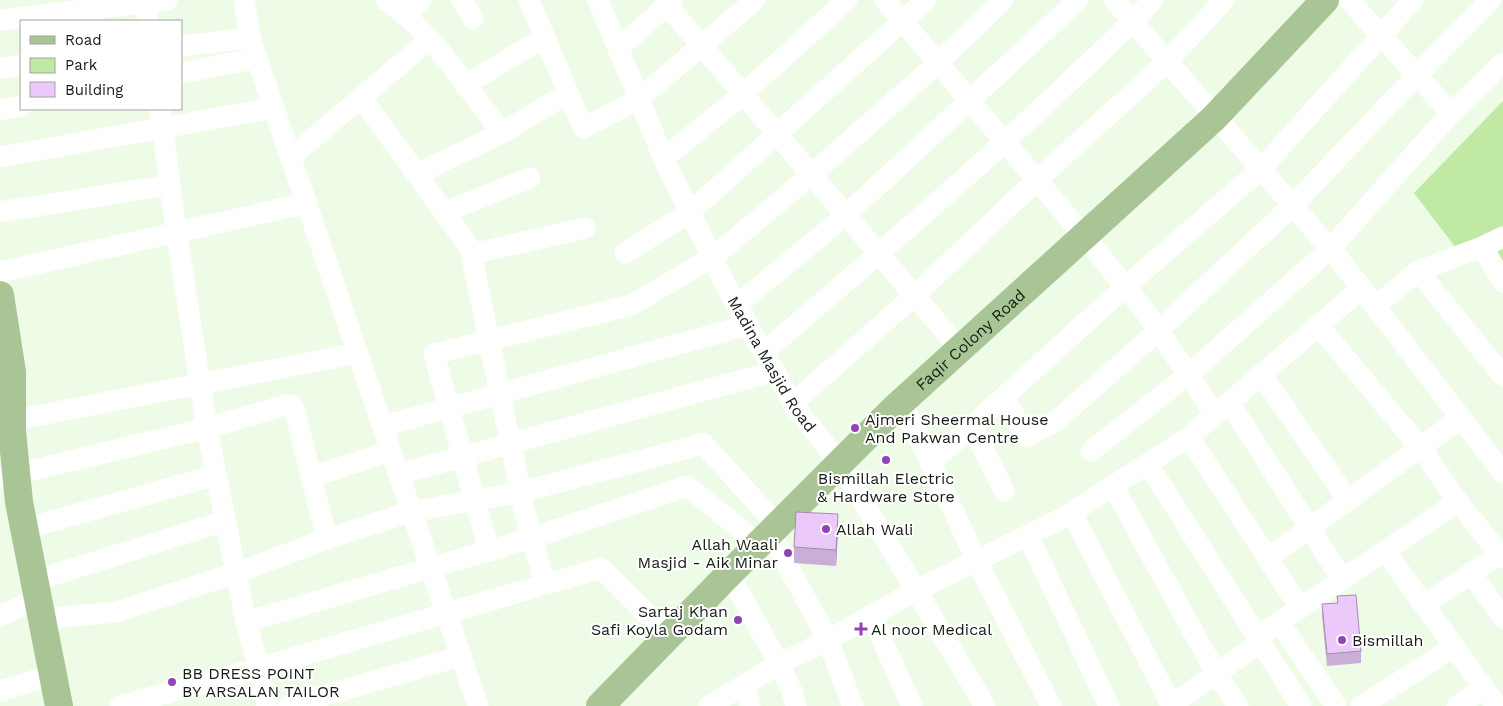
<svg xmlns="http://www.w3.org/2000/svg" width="1503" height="706" viewBox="0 0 1503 706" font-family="'Work Sans',sans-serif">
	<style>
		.green { fill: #c0e9a3 }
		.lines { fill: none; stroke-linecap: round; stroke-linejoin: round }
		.minor { stroke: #fff; stroke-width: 21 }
		.major { stroke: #a9c495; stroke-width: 28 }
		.wall { fill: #caaed8 }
		.shaded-wall { fill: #a48db0 }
		.building { fill: #ebcafb; stroke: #a48db0 }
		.poi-dot { fill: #9344b4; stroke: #fff; stroke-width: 2 }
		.labels { text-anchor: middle; stroke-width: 4; stroke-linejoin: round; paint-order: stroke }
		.street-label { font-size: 16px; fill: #171c15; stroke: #fff }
		.poi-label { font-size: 16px; fill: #171c15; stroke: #fff; text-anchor: start }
	</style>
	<rect width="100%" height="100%" fill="#eefbe6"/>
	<path class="green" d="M1503,101V262L1496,248H1456L1414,193Z"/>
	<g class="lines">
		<g class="minor">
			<path d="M146,0L148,21"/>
			<path d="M244,0L250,38L478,706"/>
			<path d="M386,0C434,34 466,86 502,133"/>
			<path d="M462,0L473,19"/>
			<path d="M529,0L583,128L639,99L755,0"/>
			<path id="s1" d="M598,0L666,164L727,288L795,407L840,463L985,706"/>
			<path d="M885,0L1084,236L1145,311L1215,414"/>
			<path d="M1114,0L1339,259L1503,473"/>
			<path d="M1349,0L1451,113L1503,63"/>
			<path d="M667,5L960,349"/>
			<path d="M405,15L421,0"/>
			<path d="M0,20L167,0"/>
			<path d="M181,46L250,38"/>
			<path d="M618,49L673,0"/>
			<path d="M0,68L21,65"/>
			<path d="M181,73L257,58"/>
			<path d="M465,85L545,37"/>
			<path d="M361,97L470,248L524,509L545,584"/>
			<path d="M160,109L174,216L208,435L246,622L259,668L267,706"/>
			<path d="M0,110L21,106"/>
			<path d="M0,157L274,108"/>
			<path d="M291,157L430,39"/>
			<path d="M664,158L742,95L847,0"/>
			<path d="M417,174L502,133L553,102L569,95"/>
			<path d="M0,212L170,185"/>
			<path d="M445,212L530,178"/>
			<path d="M1482,247L1503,282"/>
			<path d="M625,253L690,212L926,0"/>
			<path d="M472,254L585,228"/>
			<path d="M1418,271L1503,376"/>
			<path d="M0,272L307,203"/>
			<path d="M737,305L845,216L1078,0"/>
			<path d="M1375,307L1418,271L1482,247L1503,237"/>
			<path d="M1318,325L1420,447L1458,502L1503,558"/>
			<path d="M764,352C860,270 957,187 1049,101C1084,68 1120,35 1153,0"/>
			<path d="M1261,374L1348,500"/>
			<path d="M1004,397L1026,437L1056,421L1158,331L1292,206L1417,75L1491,0"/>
			<path d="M902,402L977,561L1051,706"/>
			<path d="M1229,402L1342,579"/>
			<path d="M793,403L914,296L1037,180L1167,62L1224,0"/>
			<path d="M0,423L358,353"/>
			<path d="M383,426L748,325"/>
			<path d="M972,426L1004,491"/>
			<path d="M1189,437L1300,608"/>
			<path d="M1091,451L1188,375L1330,249L1451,113"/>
			<path d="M930,464L1125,287L1260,170L1413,0"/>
			<path d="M1148,464L1301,706"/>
			<path d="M399,474L775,371"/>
			<path d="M311,477L391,451"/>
			<path d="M0,478L207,428L286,405L293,406L295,412L327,539"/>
			<path d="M1113,486L1216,673L1238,706"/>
			<path d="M1072,513L1172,706"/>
			<path d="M24,529L216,475"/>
			<path d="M770,533L828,640L853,706"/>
			<path d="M1028,536L1109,706"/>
			<path d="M489,551L434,354L631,305L712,258L811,175L938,63L1003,0"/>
			<path d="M1385,551L1497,706"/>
			<path d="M1268,558L1461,418"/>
			<path d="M1471,573L1503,618"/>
			<path d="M729,574L779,664L791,689L796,706"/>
			<path d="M34,581L225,521"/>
			<path d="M1424,605L1503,552"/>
			<path d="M871,615L912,706"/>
			<path d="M0,616L38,599"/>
			<path d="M42,619L116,612L236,573L327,539L410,512L521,492L688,448L703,443L777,525"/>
			<path d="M246,622L532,538L687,486L759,544"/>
			<path d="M1279,622L1336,706"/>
			<path d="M1257,637L1458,502"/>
			<path d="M745,685L750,706"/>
			<path d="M0,691L53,675"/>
			<path d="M120,706L259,668L601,568L668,635"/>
			<path d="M288,706L461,656"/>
			<path d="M709,706L779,664L828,640L915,591L1063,518L1189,437L1361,289"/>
			<path d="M1170,706L1261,642"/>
			<path d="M1361,706L1454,647"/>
			<path d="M1457,706L1484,688"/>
		</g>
		<g class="major">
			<path d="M0,295L12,372V431L19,502L59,706"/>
			<path id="s2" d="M600,706L729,574L896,407L1214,118L1325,0"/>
		</g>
	</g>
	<path class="wall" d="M838,530L836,566L794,563V547Z
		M1337,596L1361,651V663L1327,666L1322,616V604L1337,603Z"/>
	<path class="shaded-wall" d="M838,514V530L836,566V550Z"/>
	<path class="building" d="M796,512L838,514L836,550L794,547Z
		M1356,595L1361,651L1327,654L1322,604L1338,603L1337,596Z"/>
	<g class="poi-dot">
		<circle cx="855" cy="428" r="5"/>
		<circle cx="886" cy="460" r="5"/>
		<circle cx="826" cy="529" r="5"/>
		<circle cx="788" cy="553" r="5"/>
		<circle cx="738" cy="620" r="5"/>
		<path d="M858.5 621.5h5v5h5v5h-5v5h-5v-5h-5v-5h5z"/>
		<circle cx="1342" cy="640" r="5"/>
		<circle cx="172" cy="682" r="5"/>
	</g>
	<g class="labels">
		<g class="street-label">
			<text dy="6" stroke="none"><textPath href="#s2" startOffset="521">Faqir Colony Road</textPath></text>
			<text dy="6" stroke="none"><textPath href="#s1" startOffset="404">Madina Masjid Road</textPath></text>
		</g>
		<g class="poi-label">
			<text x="865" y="425">Ajmeri Sheermal House<tspan x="865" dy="18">And Pakwan Centre</tspan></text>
			<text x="886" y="484" text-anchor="middle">Bismillah Electric<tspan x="886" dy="18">&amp; Hardware Store</tspan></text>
			<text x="836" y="535">Allah Wali</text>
			<text x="778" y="550" text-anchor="end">Allah Waali<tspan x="778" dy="18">Masjid - Aik Minar</tspan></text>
			<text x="728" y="617" text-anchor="end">Sartaj Khan<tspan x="728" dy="18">Safi Koyla Godam</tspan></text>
			<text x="871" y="635">Al noor Medical</text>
			<text x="1352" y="646">Bismillah</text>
			<text x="182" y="679">BB DRESS POINT<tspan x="182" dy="18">BY ARSALAN TAILOR</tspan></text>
		</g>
	</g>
	<rect x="20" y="20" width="162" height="90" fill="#ffffff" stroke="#a2a4a1"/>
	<rect x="30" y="36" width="25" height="8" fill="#a9c495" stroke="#a2a4a1"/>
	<text x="65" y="45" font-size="15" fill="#171c15">Road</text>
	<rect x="30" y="58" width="25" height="15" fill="#c0e9a3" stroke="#a2a4a1"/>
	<text x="65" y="70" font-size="15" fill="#171c15">Park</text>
	<rect x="30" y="82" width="25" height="15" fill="#ebcafb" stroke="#a2a4a1"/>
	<text x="65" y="95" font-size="15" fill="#171c15">Building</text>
</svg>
